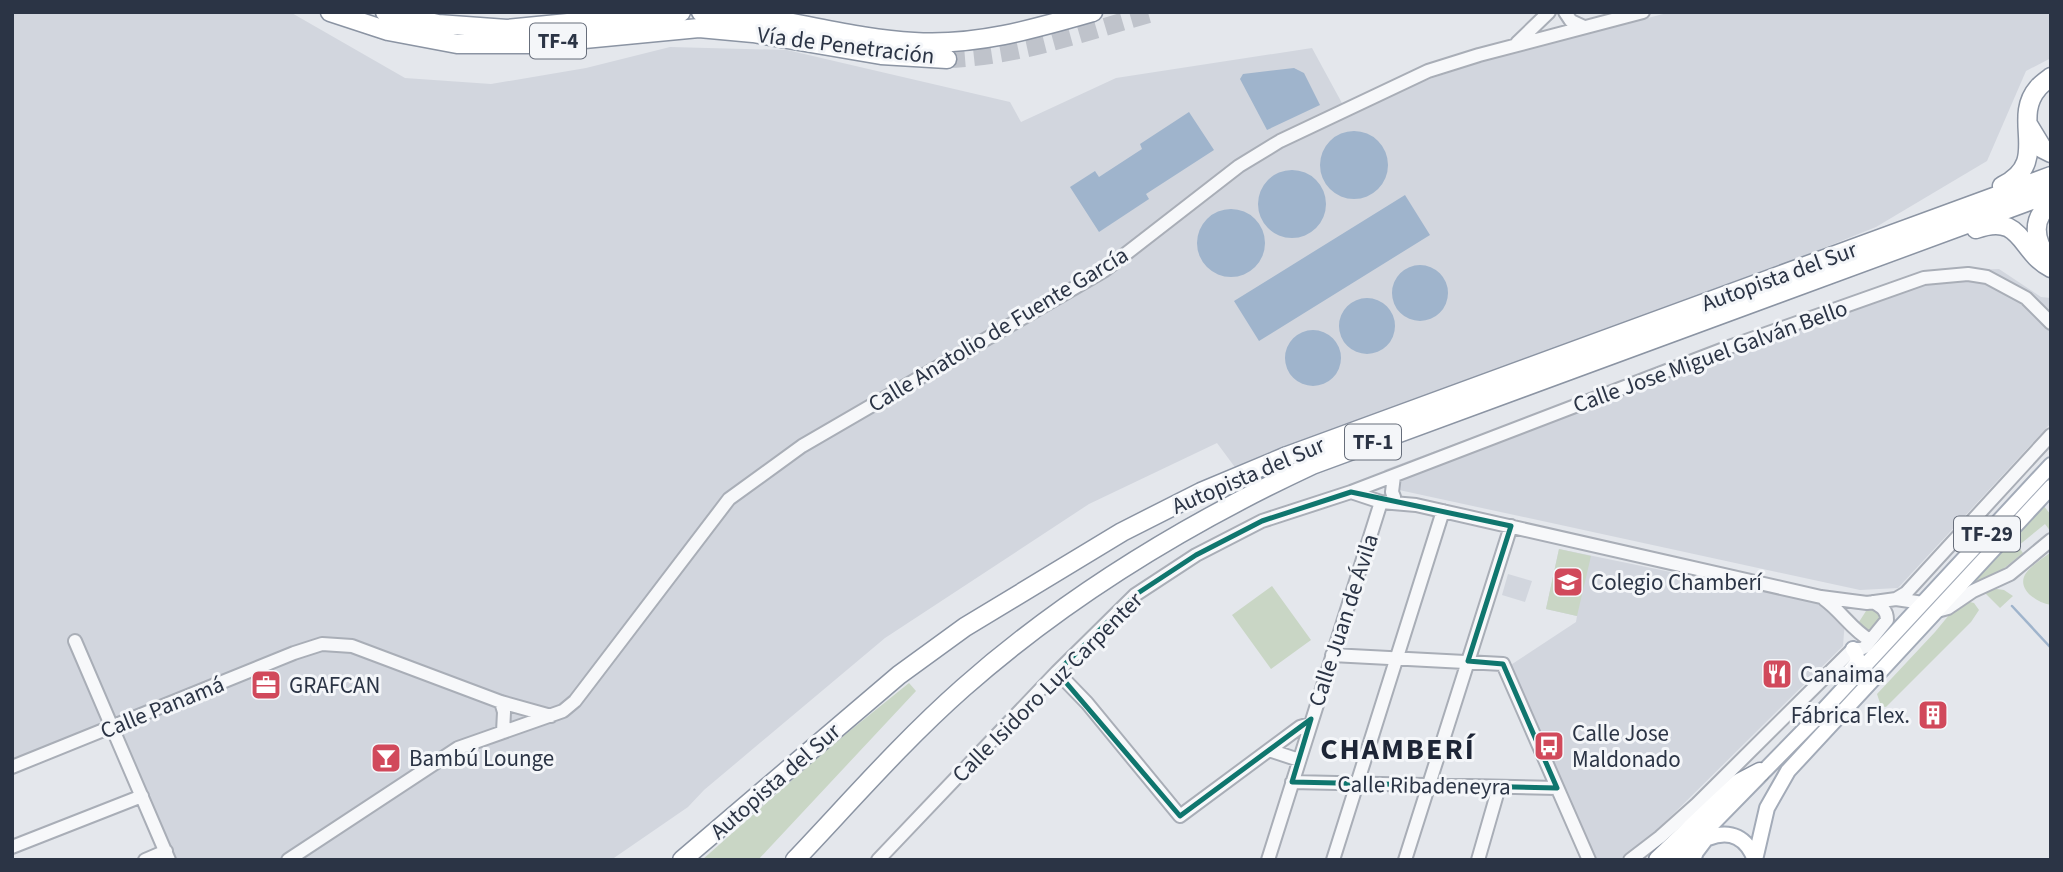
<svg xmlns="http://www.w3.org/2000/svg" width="2063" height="872" viewBox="0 0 2063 872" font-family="'Source Sans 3',sans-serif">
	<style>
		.built { fill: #d2d6de }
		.green { fill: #c9d6c5 }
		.water { fill: #9fb4cc }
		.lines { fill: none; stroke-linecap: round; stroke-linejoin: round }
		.stream { stroke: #9fb4cc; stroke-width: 2.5 }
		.highway-tunnel { stroke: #bfc3cb; stroke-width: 18; stroke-dasharray: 18 9; stroke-linecap: butt }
		.minor-casing { stroke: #a9aeb7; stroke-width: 16 }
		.major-casing { stroke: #a3abb8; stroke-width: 18 }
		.highway-casing { stroke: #8b94a3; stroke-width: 21 }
		.minor { stroke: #f7f8fa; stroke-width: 12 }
		.major { stroke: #fff; stroke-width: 14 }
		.highway { stroke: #fff; stroke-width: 18 }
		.marked { fill: none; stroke: #0f766e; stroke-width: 5; stroke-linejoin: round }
		.labels { text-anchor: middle; stroke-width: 6; stroke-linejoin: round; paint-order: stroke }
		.shield { fill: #f4f6f9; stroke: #676e7b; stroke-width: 2 }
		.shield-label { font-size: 21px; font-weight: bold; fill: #2b3445 }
		.street-label { font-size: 23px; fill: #2b3445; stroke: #f4f6f9 }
		.poi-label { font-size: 23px; fill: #2b3445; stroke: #f4f6f9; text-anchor: start }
		.district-label { font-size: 30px; font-weight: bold; letter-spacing: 2px; fill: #1d2536; stroke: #f4f6f9 }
	</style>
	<rect width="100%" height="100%" fill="#e4e7ec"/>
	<path class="built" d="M12,12H290L405,78L491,84L586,68L670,47L787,50L1010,102L1021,122L1116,78L1312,48L1349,116L1413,85L1482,61L1671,12H2051V58L2026,71L1987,161L1876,227L1669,310L1237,470L1217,443L1089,504L885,638L704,790L688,807L611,860H169L113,727L12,767Z
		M1999,269L2041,297L2051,298V423L1898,588L1860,590L1399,490L1384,470L1919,272Z
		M1559,549L1826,604L1845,620L1843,646L1650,837L1619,860H1586L1503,670L1576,622L1577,616L1546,609Z
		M1508,574L1532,581L1525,602L1502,595Z"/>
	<path class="green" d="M2043,505L2051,515V532L2045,524L2018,546L2023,553C2008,565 1995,578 1975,581Z
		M1559,549L1591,556L1577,616L1546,609Z
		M2051,552V605C2043,604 2036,600 2030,595C2011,576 2036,564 2051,552Z
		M1272,586L1311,640L1271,669L1232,615Z
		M1990,588L2004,590L2013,596L2000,608L1983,591Z
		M1966,601L1974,603L1979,610L1971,622L1886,707L1881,706L1877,694L1935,632L1954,609Z
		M1873,608L1878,610L1881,621L1868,633L1860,628L1859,622L1866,611Z
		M909,683L916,691L758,860H702L826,750Z"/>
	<path class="water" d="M1294,68L1304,73L1320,105L1267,130L1240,79L1243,74Z
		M1189,112L1214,150L1146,194L1149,199L1099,232L1070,187L1095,171L1099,177L1142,149L1140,144Z
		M1320 165a34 34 0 1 1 68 0a34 34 0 1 1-68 0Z
		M1258 204a34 34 0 1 1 68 0a34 34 0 1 1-68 0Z
		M1405,195L1430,235L1259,341L1234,301Z
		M1197 243a34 34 0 1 1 68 0a34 34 0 1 1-68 0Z
		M1392 293a28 28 0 1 1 56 0a28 28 0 1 1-56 0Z
		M1339 326a28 28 0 1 1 56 0a28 28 0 1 1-56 0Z
		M1285 358a28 28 0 1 1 56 0a28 28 0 1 1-56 0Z"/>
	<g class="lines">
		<path class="stream" d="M2012,606L2051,648"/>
		<path class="highway-tunnel" d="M947,59C1019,57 1087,31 1156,12"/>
		<g class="minor-casing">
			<path id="minor" d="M1565,12L1571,21L1584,27
				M1517,43L1549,12
				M1394,476L1392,492L1394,497
				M1351,492L1381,502L1416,505L1821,597L1867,603L1896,599L1923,603
				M1824,599C1841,611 1853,631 1870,640
				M1896,599L1906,593L2051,435
				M1937,611L1948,608L1973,591L2010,574L2051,540
				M75,641L169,860
				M1853,649H1861L1865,647L1887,620C1887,610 1882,607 1873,602
				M1332,655L1503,664L1589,860
				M1057,672L1087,703L1180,816L1300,727L1310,724
				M501,702L504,712L503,732
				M1269,750L1299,760
				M12,767L294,653L322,644L352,646L501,702L551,716
				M1292,782L1557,788
				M12,847L142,796
				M145,860L166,851
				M288,860L458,748L563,711L575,701L729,499L802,446L1105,270L1239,166L1280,141L1428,71L1479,55L1643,12
				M878,860L1057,672L1135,595L1196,555L1262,521L1351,492L1729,347L1924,278L1968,274L1987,277L2026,298L2051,323
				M1268,860L1381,502
				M1333,860L1443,511
				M1405,860L1511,526
				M1478,860L1499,787
				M1630,860L1660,837L1697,804L1853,649"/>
		</g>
		<g class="major-casing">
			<path id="major" d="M1848,673C1857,664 1861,660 1853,649
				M1708,838C1731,829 1747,838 1755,860
				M1677,860L1819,715L2051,465
				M1693,860L1696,852L1705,840
				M1755,860L1767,808L1788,771L2051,487"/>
		</g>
		<g class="highway-casing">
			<path id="highway" d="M330,12L388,31L457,44H532L699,28L753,33L881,55L947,59
				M385,12L438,24L507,29L681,12
				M701,12C773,13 842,38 914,42C976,46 1034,29 1093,12
				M2029,126L2043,149L2051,153
				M2002,186C2052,162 2010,120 2038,88C2041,84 2047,80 2051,77
				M1976,229C2023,212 2019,252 2051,268
				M2048,258C2034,240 2031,218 2051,204
				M682,860L899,675L965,627L1122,532L1201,492L1287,456L2051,176
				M795,860C850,802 903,741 963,688C1067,596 1186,524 1312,465L2051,193
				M1658,860L1739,783L1760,772"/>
		</g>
		<use href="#minor" class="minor"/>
		<use href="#major" class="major"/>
		<use href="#highway" class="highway"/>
	</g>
	<path class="marked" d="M1351,492L1511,526L1468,661L1503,664L1557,788L1292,782L1311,719L1180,816L1057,672L1135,595L1196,555L1262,521Z"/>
	<defs>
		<g id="school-square" transform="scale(1.575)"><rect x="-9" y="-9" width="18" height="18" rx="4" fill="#d1495b" stroke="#f4f6f9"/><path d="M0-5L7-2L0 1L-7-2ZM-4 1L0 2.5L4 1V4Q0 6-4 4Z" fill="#fff"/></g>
		<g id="restaurant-square" transform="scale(1.575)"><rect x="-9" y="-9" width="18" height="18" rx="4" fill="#d1495b" stroke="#f4f6f9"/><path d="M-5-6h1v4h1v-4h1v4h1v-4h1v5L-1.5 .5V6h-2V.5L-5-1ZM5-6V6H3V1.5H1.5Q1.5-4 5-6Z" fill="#fff"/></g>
		<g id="office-square" transform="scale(1.575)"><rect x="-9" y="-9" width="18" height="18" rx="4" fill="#d1495b" stroke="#f4f6f9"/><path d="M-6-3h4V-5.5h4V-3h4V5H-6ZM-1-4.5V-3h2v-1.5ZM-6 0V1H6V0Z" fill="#fff"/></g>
		<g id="building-square" transform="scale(1.575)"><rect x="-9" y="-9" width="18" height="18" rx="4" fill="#d1495b" stroke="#f4f6f9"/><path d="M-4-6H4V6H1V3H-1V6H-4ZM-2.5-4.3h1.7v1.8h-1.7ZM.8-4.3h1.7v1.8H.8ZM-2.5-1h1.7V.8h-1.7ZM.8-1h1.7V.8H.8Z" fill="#fff"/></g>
		<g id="bus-square" transform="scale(1.575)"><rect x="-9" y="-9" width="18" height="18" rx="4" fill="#d1495b" stroke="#f4f6f9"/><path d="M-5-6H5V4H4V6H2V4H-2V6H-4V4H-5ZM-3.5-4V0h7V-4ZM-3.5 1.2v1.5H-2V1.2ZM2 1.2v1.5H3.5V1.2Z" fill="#fff"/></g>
		<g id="bar-square" transform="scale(1.575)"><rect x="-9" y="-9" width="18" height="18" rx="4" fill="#d1495b" stroke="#f4f6f9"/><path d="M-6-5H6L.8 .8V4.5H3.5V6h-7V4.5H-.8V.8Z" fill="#fff"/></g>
	</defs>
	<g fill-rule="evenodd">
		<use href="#school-square" x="1568" y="582"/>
		<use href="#restaurant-square" x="1777" y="674"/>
		<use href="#office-square" x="266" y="685"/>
		<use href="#building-square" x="1933" y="715"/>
		<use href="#bus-square" x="1549" y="746"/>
		<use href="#bar-square" x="386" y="758"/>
	</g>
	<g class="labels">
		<g class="shield">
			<rect x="530" y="23.5" width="56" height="35" rx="5"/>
			<rect x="1345" y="424.5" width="56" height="35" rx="5"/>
			<rect x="1954" y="516.5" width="66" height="35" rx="5"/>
		</g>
		<g class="shield-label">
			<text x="558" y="48">TF-4</text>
			<text x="1373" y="449">TF-1</text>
			<text x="1987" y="541">TF-29</text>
		</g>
		<g class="street-label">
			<text transform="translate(846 45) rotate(7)" y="8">Vía de Penetración</text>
			<text transform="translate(1779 276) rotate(-20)" y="8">Autopista del Sur</text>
			<text transform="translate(998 329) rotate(-31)" y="8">Calle Anatolio de Fuente García</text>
			<text transform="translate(1710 356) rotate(-20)" y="8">Calle Jose Miguel Galván Bello</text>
			<text transform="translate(1248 475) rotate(-23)" y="8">Autopista del Sur</text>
			<text transform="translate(1343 620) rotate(-72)" y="8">Calle Juan de Ávila</text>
			<text transform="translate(1047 687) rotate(-45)" y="8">Calle Isidoro Luz Carpenter</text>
			<text transform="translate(162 707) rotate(-22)" y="8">Calle Panamá</text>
			<text transform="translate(775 781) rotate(-41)" y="8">Autopista del Sur</text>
			<text transform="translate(1424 785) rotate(1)" y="8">Calle Ribadeneyra</text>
		</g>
		<g class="poi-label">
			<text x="1591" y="590">Colegio Chamberí</text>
			<text x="1800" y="682">Canaima</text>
			<text x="289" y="693">GRAFCAN</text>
			<text x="1910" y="723" text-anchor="end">Fábrica Flex.</text>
			<text x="1572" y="741">Calle Jose<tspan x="1572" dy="26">Maldonado</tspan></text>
			<text x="409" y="766">Bambú Lounge</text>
		</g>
		<g class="district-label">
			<text x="1398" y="759">CHAMBERÍ</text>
		</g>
	</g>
	<rect width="2063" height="872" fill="none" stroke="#2b3445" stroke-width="28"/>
</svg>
